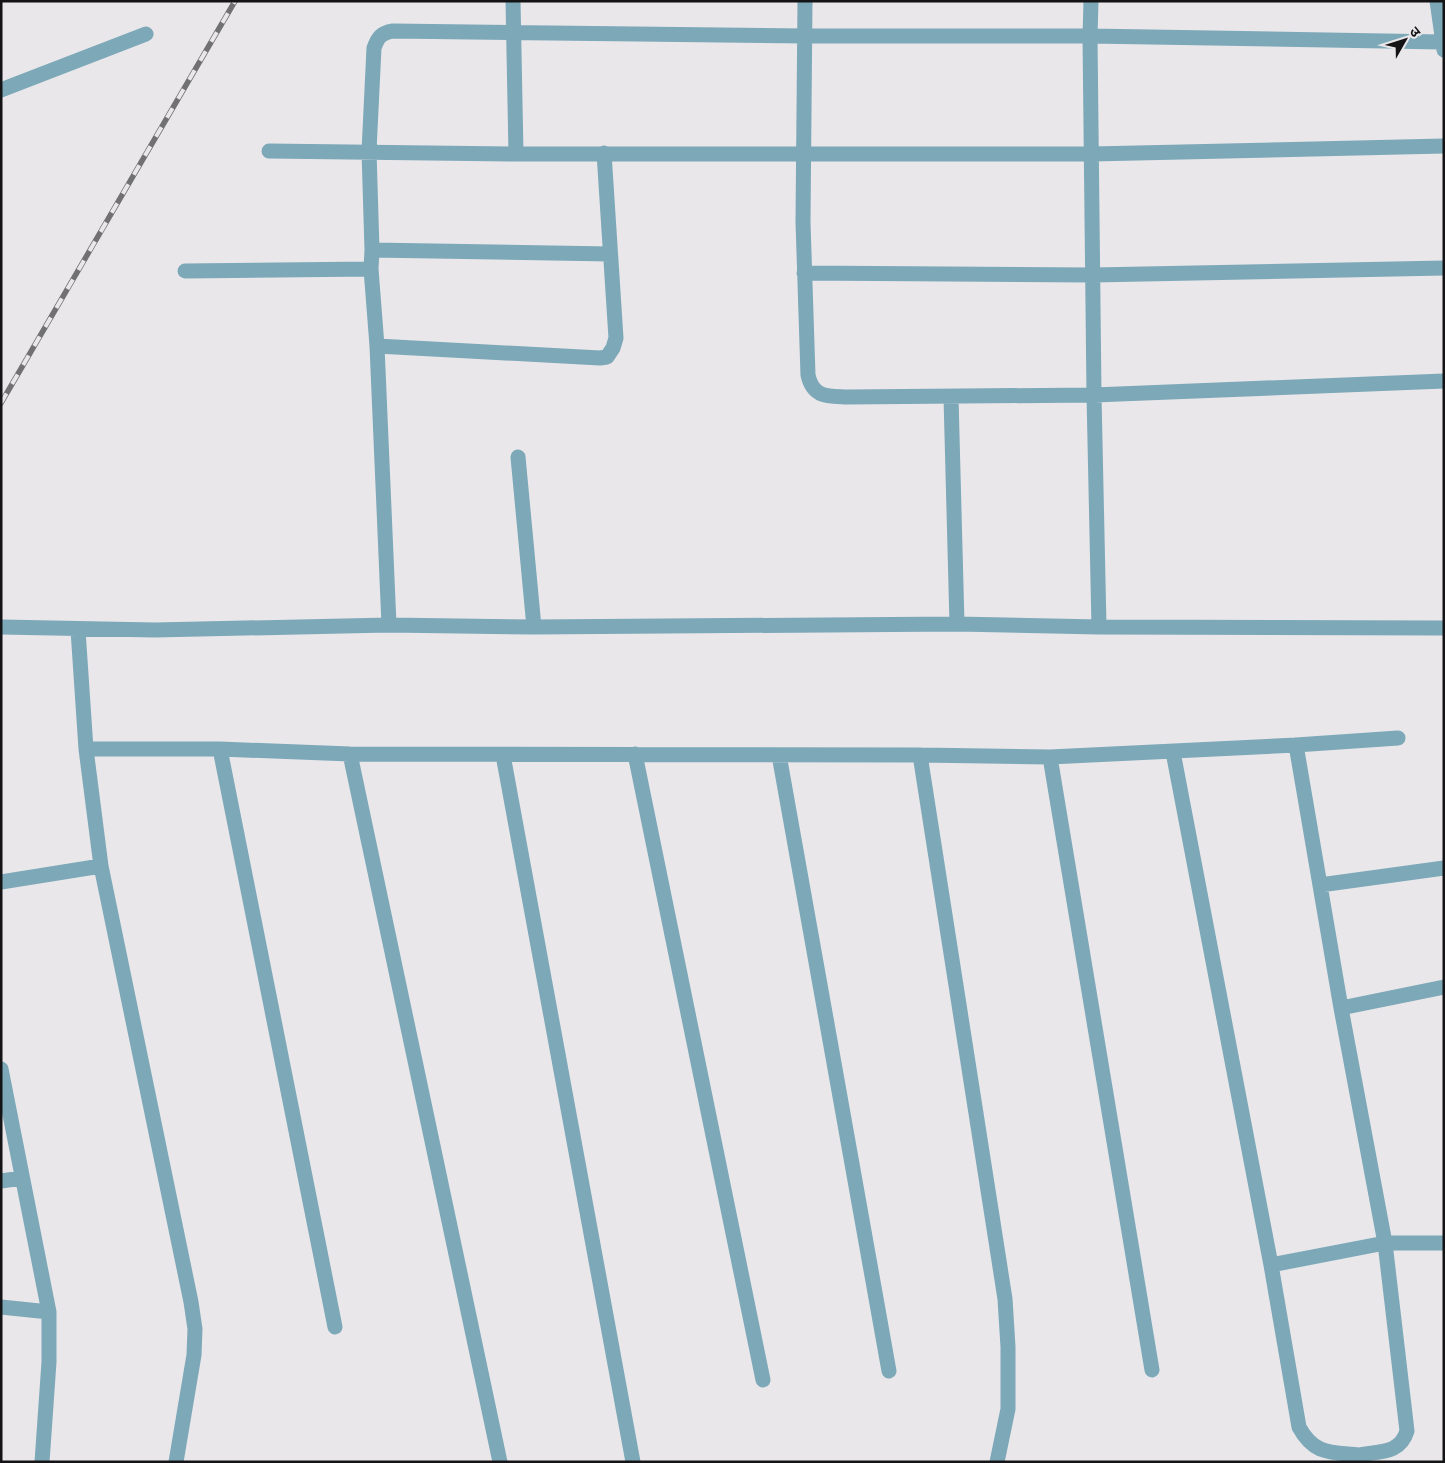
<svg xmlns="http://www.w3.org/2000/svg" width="1445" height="1463" viewBox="0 0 1445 1463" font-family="'Playfair Display','Noto Sans Devanagari',serif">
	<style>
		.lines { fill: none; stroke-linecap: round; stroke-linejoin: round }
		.minor { stroke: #7ca8b8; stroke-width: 15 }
		.rail-casing { stroke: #717072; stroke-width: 5.5 }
		.rail { stroke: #e9e7ea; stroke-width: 4; stroke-dasharray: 11; stroke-linecap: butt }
	</style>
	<rect width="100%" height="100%" fill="#e9e7ea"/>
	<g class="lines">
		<path class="minor" d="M513,1L516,154
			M805,1L803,222L808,375C813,398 828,396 847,397L1094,395L1444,381
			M1091,1L1090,36L1094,395L1099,627
			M1437,1L1444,50
			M1,90L146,34
			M269,151L516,154H1092L1444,146
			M372,250L610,254
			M185,271L371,269
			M804,273L1093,275L1444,268
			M377,346L600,358L607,357L613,348L616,338L604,153
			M951,397L957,624
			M518,457L534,627
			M389,625L377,346L371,269L372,250L369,151L374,48C378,37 381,33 393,31L805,36H1090L1442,42
			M1,627L155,630L389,625L534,627L957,624L1099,627L1444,628
			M78,630L86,749L101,866L191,1302L195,1329L194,1355L176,1462
			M1296,745L1341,1008L1385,1243L1407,1431C1400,1454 1380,1451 1359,1455
			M86,749H220L350,754L920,755L1050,757L1296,745L1398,738
			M220,749L335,1327
			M1173,752L1271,1265L1299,1427C1314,1455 1331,1452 1359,1455L1358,1462
			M350,754L500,1462
			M635,754L763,1380
			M503,755L633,1462
			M779,755L889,1371
			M920,755L1005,1299L1008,1347V1409L997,1462
			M1050,757L1152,1370
			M1,882L101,866
			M1320,885L1444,868
			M1341,1008L1444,987
			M1,1069L49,1312V1362L42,1462
			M1,1181L22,1178
			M1271,1265L1385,1243H1444
			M1,1307L49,1312"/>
		<g class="rail-casing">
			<path id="rail" d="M1,403L235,1"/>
		</g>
		<use href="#rail" class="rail"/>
	</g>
	<rect width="1445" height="1463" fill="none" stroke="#141315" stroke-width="5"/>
	<g transform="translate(1405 40) rotate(51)" stroke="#e9e7ea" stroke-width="4" paint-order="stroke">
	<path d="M0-4L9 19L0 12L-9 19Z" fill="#141315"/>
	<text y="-8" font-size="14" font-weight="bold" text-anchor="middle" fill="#141315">उ</text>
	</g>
</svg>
